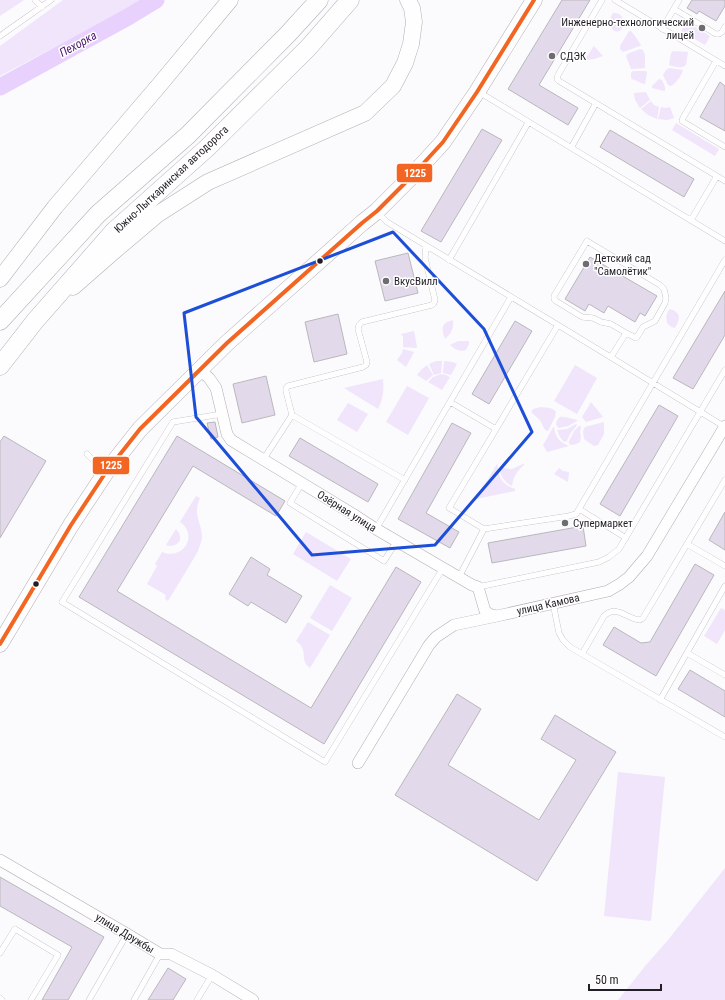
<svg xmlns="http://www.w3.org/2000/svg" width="725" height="1000" viewBox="0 0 725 1000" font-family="'Roboto Condensed',sans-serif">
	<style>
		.green { fill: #f0e5fb }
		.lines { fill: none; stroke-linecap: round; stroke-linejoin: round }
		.river { stroke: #e8d1fd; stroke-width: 17 }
		.building { fill: #e2daea; stroke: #bab7bc }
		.lane-casing { stroke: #b1aeb3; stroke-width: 6 }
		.street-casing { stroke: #b1aeb3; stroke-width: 12 }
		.secondary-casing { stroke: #b1aeb3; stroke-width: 17 }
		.primary-casing { stroke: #b1aeb3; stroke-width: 19 }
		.lane { stroke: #fefeff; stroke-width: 5.5 }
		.street { stroke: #fefeff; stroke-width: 11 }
		.secondary { stroke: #fefeff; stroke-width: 16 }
		.primary { stroke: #fefeff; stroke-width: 18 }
		.bus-1-casing { stroke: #fff; stroke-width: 7 }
		.bus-1 { stroke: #f26522; stroke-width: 4 }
		.marked { fill: none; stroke: #1d4ed8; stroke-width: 3; stroke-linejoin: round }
		.poi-dot { fill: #6e6b71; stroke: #fff; stroke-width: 1.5 }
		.bus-dot { fill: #221e26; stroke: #fff; stroke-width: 1.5 }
		.labels { text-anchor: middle; stroke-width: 3; stroke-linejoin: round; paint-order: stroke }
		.poi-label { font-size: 11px; fill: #221e26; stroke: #fff; text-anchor: start }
		.street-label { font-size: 11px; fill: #221e26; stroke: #fff }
		.water-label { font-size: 12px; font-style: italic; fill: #4c156e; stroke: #fff }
		.line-badge { stroke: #fff; stroke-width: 1.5 }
		.badge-label { font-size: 11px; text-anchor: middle; font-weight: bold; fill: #fff }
	</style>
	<rect width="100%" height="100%" fill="#fbfafc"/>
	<path class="green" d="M0,0H24L0,16Z
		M63,0H144L0,76V46Z
		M613,13C628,12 625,35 615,31C608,28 610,17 613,13Z
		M687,22L710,36L705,45L681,31Z
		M629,31H631L635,36L641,45L640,46L623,52L620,49V46Z
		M594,46L603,56L594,59L586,60V58Z
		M640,49L643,50L645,55V68L631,69L626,56L627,54Z
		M673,51L688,52L686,65C682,69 674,67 669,65L671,53Z
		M669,68L683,70C681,76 677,82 671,86L668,85L663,75L666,70Z
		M633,71H646L647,73L645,84H644L632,79L631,78V73Z
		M659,79L662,80L665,87V91H664L652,88V86Z
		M646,92L650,100L640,108L635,100L634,93Z
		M651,101L654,105L659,107L657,119L648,115L641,109Z
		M661,107L666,108L670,107L674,118L667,120L658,119Z
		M676,123L719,149L715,156L672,130Z
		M670,309C682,313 680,319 675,328L671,327L667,323C666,317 666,313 670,309Z
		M453,320C454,328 451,334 445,339C441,328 441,323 453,320Z
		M414,331L417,347L416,348L403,347V337L401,334Z
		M458,341H469V344L466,350C459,352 455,349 450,345Z
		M403,349L414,352L406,367L397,360L402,353Z
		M436,361H442L441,373L434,375L429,364Z
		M444,361L453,362L457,364L451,375L443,373Z
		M427,365L433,375L426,381L417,375L421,370Z
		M575,365L597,378L577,414L554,401Z
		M441,374L446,375L450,377L442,390L428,382L433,377Z
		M383,379C384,389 383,400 378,409L344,388Z
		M407,386L429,398L408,435L386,422Z
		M591,402L603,417L586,422L582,417Z
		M348,403L368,414L357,432L337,420Z
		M541,407C546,408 553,407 556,412L555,417L548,431L545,430L540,420L531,412L533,409Z
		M560,417C565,416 571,419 577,420V421L568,426L559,428L556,425C556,422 557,420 560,417Z
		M604,422V434L598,445L594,446L584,439L583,431L585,427Z
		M576,424L577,425L570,434L567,441L564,442L560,437L557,430L567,429Z
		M554,426C555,437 559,442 569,446L547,452L543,445Z
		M579,426H581V427L580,432L581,437L580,442C577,444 573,446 569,444V441L574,431Z
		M497,464C498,467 498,470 499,474C501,482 507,486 515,489V491L476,499Z
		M523,464H524V465C517,471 513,477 512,486C505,483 501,476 499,468L512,469Z
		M559,468L563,471L569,472L568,482L554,474Z
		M196,496L200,498C192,516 202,522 202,538C201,543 199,548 197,553L168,601L165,599L166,595L147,584L157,566L155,564L162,552C183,561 199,535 180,522Z
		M176,529C185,538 178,549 166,545Z
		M306,532L351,559L337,581L293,554Z
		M330,585L352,598L332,631L310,618Z
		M721,608L725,610V630L717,644L704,636Z
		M308,622L330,635L310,668C298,659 310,651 296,641Z
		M618,772L665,777L651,921L604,916Z
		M725,868V1000H618L646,965L668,940Z"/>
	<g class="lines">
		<path class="river" d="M0,87L128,17L156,0"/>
	</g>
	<path class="building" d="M562,0H590L539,85L578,108L568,125L508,89Z
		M692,0H725V6L716,21L699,11L697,14L687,8Z
		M720,82L725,86V131L700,117Z
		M482,129L502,140L441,242L421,231Z
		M610,130L694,179L684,197L600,147Z
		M408,253L418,293L385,301L375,261Z
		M590,257L657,296L645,316L640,313L635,322L608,306L604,313L589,304L585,311L565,299Z
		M725,291V335L693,389L673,378Z
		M338,314L347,354L314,362L305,322Z
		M515,321L532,331L489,404L472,394Z
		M266,376L275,415L242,423L233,384Z
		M659,405L678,416L620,516L600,504Z
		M215,422L218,437L211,439L207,423Z
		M452,423L471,433L426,513L459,532L450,548L398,519Z
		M4,436L46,461L0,538V442Z
		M177,436L285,501L276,516L193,466L117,591L311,708L396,567L421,582L324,744L79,597Z
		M300,438L378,484L368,502L289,456Z
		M725,512V550L709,540Z
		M583,526L586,546L492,563L488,543Z
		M251,557L270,569L267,575L302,596L286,623L251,602L248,606L229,594Z
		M695,564L714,575L656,676L603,645L614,627L641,643L650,642Z
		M690,670L725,691V717L678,689Z
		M457,694L481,709L448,765L539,820L576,760L541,739L555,715L616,752L537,881L395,795Z
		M0,877L104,937L68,1000H42L72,947L0,906Z
		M168,968L186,979L173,1000H148Z"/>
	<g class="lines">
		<g class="lane-casing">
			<path id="lane" d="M35,0L42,7
				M602,0L558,75L557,79L559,81L725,181
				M615,0L725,66
				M674,9L716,34H719L722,32L725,27
				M662,29L679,0
				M0,36L51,0
				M716,61L683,118L682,121L725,147
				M479,92L725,241
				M571,148L596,103
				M378,213L387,222L558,325
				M691,220L717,176
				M449,260L528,123
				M611,357L626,333L636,338L637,337L643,327L655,321L665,303L666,298L664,289L660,285L587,241L554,296V299L556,301L582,317L593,318L601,322L611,324L626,333
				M450,402L496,429
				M222,414L173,422L62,602L325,762L443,568
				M292,415L405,480
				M87,454L104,471
				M263,460L292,415L286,391V388L288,386L363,367L366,365L367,362L358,329L359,325L362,322L432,305L434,303L435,300L425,258L426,246
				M302,483L290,503L384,561L397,541
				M579,509L576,514L569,516L484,529L449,508L558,325L725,427
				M376,529L511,297
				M626,538L579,509L725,260
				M687,544L725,566
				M459,577L484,529
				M478,587L599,562L609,557L619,549L725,370
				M553,603L559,633L563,640L570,647L725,737
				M687,653L725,675
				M582,654L604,616C618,604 626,619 640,620L643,618L725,480
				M660,700L725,586
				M0,953L15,929L58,955L31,1000
				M0,998L2,1000
				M89,1000L127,934
				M134,1000L160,954
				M197,1000L212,975"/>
		</g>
		<g class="street-casing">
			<path id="street" d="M200,370L209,378L216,388L227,434L231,440L356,516L376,529L472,585L478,587L485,611L491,615L497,616
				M358,763L429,645L436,637L454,625L497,616L608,591L620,584L629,577L647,556L725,426
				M0,860L127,934L160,954H171L212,975L253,1000"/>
		</g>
		<g class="secondary-casing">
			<path id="secondary" d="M0,279L55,207L161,83L230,0
				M73,287L113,252L158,214L208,182L365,113L393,86L405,63L411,44L414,22L412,8L408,0
				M0,644L71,525L106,472L140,429L227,343L362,223L377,211L410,178L443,142L477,92L534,0"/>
		</g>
		<g class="primary-casing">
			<path id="primary" d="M0,321L98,214L188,135L288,34L319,0
				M0,366L35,321L114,231L207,148L308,48L350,0"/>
		</g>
		<use href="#lane" class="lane"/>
		<use href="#street" class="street"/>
		<use href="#secondary" class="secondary"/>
		<use href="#primary" class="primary"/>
		<g class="bus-1-casing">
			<path id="bus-1" d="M0,644L71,525L106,472L140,429L227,343L362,223L377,211L410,178L443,142L477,92L534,0"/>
		</g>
		<use href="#bus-1" class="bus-1"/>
	</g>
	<path class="marked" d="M393,232L484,329L532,432L435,545L312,555L196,417L184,313Z"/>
	<g class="poi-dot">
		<circle cx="702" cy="28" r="4"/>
		<circle cx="552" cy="56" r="4"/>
		<circle cx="586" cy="264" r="4"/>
		<circle cx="386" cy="281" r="4"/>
		<circle cx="565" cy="523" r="4"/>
	</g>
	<g class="bus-dot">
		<circle cx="320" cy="261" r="3.5"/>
		<circle cx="36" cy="584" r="3.5"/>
	</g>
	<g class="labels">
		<g class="poi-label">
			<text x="694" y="26" text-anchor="end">Инженерно-технологический<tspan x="694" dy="13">лицей</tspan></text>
			<text x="560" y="60">СДЭК</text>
			<text x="594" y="262">Детский сад<tspan x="594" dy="13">"Самолётик"</tspan></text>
			<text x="394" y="285">ВкусВилл</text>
			<text x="573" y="527">Супермаркет</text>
		</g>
		<g class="street-label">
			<text transform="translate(171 179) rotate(-43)" y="4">Южно-Лыткаринская автодорога</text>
			<text transform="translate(347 511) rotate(32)" y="4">Озёрная улица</text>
			<text transform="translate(548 604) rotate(-13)" y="4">улица Камова</text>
			<text transform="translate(125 933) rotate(31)" y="4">улица Дружбы</text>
		</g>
		<g class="water-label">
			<text transform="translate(78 44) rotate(-29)" y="4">Пехорка</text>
		</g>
	</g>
	<g class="line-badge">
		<rect x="396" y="163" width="37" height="20" rx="4" fill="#f26522"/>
		<rect x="92" y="456" width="38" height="19" rx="4" fill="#f26522"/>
	</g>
	<g class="badge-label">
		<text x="415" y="177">1225</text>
		<text x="111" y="469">1225</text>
	</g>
	<path d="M589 984v6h72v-6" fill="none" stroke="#221e26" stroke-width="2"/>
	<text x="595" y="984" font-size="12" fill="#221e26" stroke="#ffffff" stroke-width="3" paint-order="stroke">50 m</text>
</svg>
